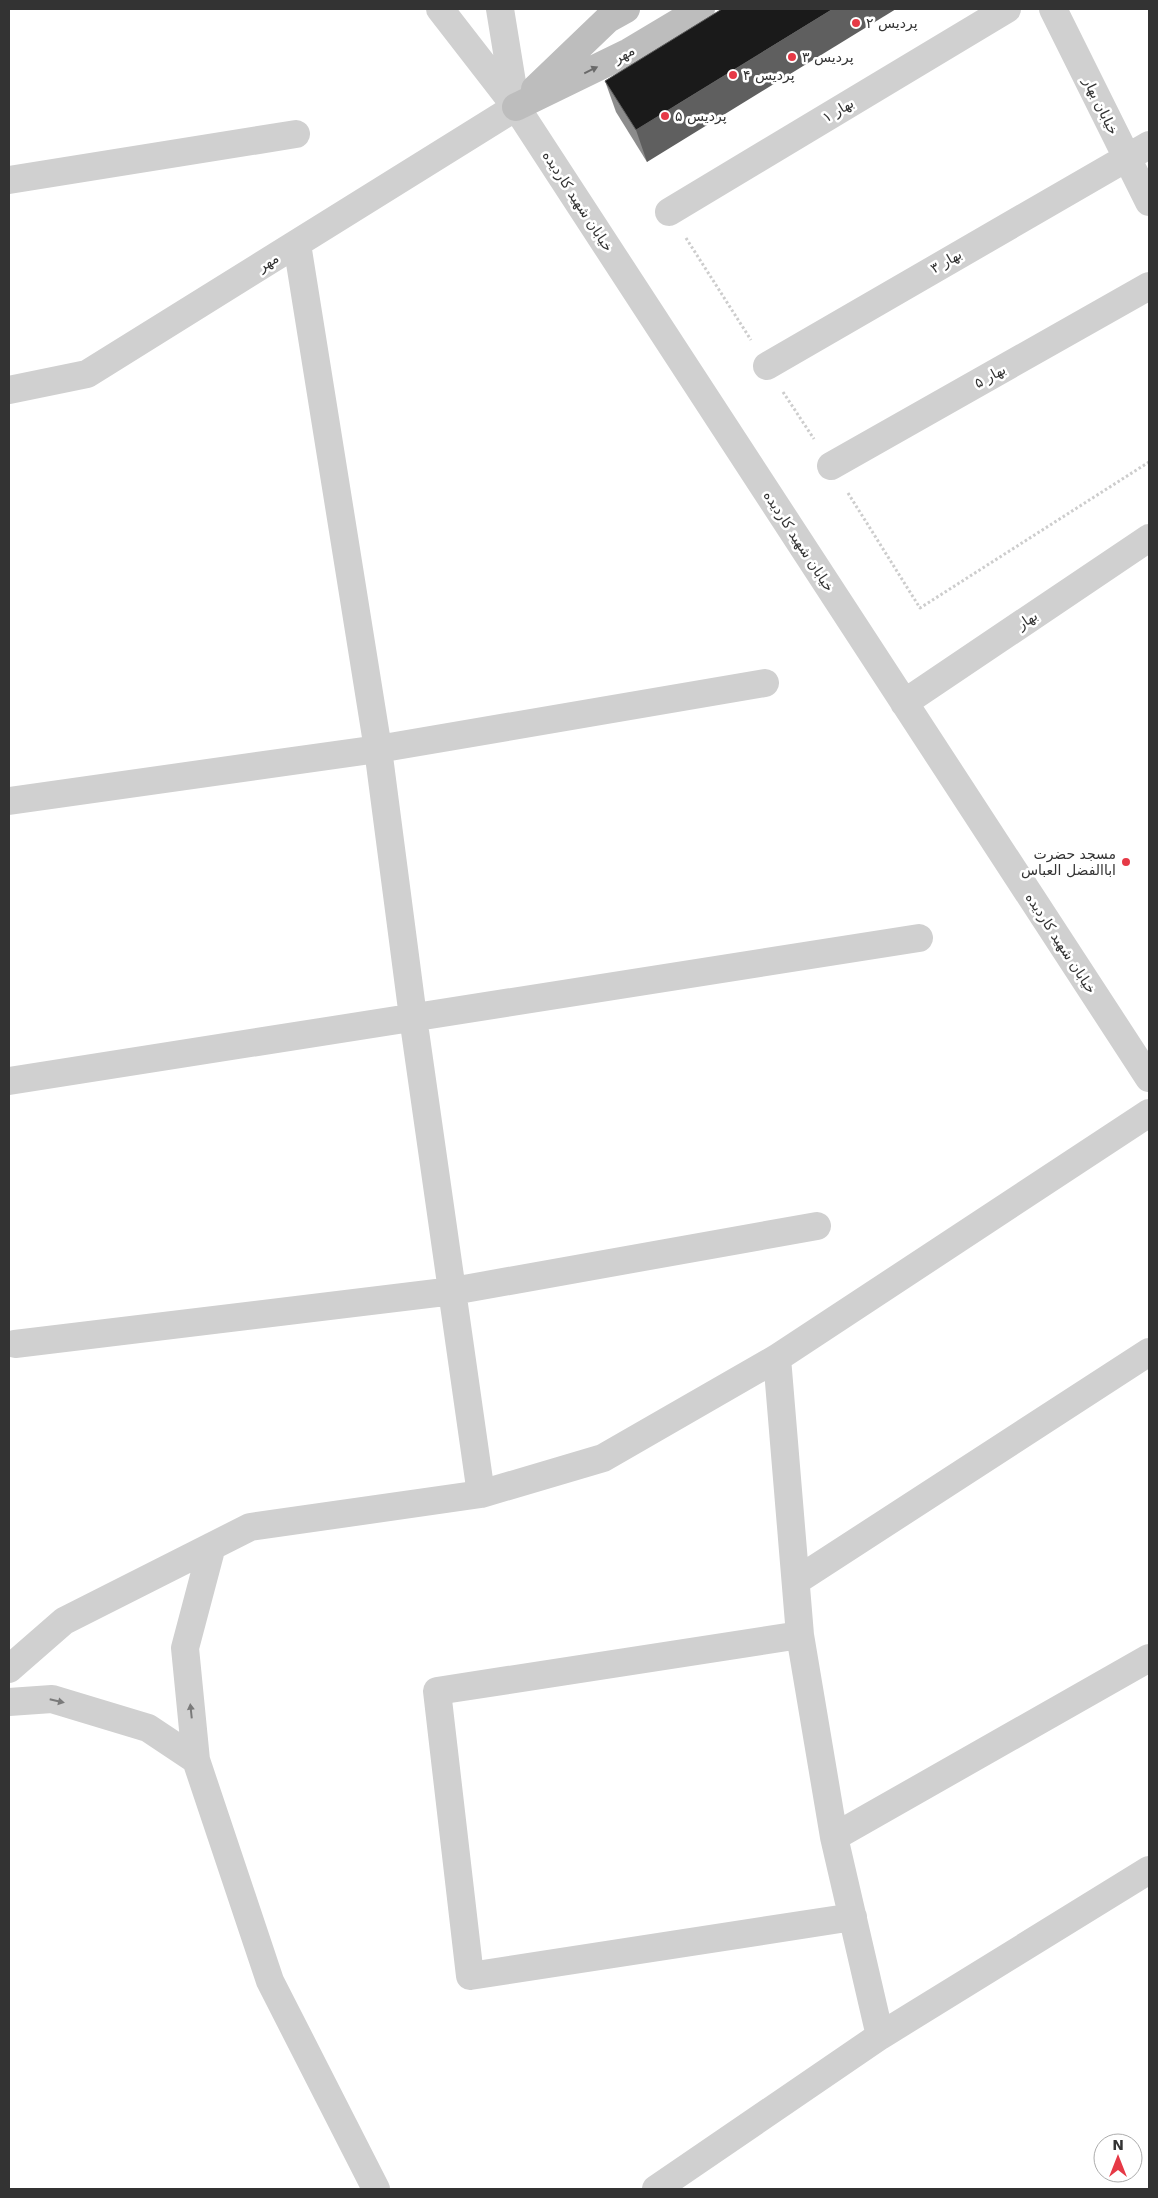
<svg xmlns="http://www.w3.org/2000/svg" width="1158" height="2198" viewBox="0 0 1158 2198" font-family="'DejaVu Sans','Noto Naskh Arabic',sans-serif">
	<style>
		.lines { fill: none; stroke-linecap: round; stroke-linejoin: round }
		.path { stroke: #cdcdcd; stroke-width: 3; stroke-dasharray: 2.5 2.5; stroke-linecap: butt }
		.street { stroke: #d0d0d0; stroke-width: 28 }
		.secondary { stroke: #bdbdbd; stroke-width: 28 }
		.wall { fill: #8c8c8c }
		.shaded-wall { fill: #5f5f5f }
		.building { fill: #1a1a1a; stroke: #5f5f5f }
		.oneway { fill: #6a6a6a }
		.oneway2 { fill: #7a7a7a }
		.poi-dot { fill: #e63946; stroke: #fff; stroke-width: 2 }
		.labels { text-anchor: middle; stroke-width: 5; stroke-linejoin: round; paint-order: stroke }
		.poi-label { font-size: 14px; fill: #333; stroke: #fff; text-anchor: start }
		.street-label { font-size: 14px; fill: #333; stroke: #fff }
	</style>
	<rect width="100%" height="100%" fill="#fff"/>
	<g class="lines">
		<path class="path" d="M686,238L751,340
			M783,392L814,439
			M848,493L920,608L1149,462"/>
		<path class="street" d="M440,9L516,107L1149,1078
			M1053,9L1149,202
			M9,180L296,134
			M669,212L1007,9
			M297,244L378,749L413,1017L481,1494
			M767,366L1149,145
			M9,390L87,374L516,107L500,9
			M831,466L1149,286
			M904,703L1149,538
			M9,801L378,749L765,683
			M9,1081L919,938
			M15,1344L453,1291L817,1226
			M777,1358L800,1635L834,1837L880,2036
			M212,1546L185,1648L196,1760L270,1981L376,2189
			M796,1581L1149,1352
			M800,1635L437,1691L470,1976L853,1917
			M9,1669L64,1621L250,1527L481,1494L603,1458L777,1358L1149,1113
			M9,1702L52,1699L148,1728L196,1760
			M834,1837L1149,1658
			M656,2189L880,2036L1149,1870"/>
		<path class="secondary" d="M535,89L608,19L626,9
			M516,107L629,52L701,9"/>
	</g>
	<path class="wall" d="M722,9L647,162L616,112L605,81Z"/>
	<path class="shaded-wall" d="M833,9H896L647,162L636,130Z"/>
	<path class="building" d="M722,9H833L636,130L605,81Z"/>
	<defs><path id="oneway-solid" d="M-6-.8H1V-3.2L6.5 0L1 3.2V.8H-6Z" transform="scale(1.25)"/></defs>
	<use class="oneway" href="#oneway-solid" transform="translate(591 70) rotate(-26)"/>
	<g class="oneway2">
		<use href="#oneway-solid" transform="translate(57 1701) rotate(13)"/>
		<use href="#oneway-solid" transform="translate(191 1711) rotate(-96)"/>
	</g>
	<g class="poi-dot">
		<circle cx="856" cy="23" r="5"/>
		<circle cx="792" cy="57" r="5"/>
		<circle cx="733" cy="75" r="5"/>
		<circle cx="665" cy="116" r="5"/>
		<circle cx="1126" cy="862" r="5"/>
	</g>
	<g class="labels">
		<g class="poi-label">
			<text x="866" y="28">پردیس ۲</text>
			<text x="802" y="62">پردیس ۳</text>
			<text x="743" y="80">پردیس ۴</text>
			<text x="675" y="121">پردیس ۵</text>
			<text x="1116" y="859" text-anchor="end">مسجد حضرت<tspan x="1116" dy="16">اباالفضل العباس</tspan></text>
		</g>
		<g class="street-label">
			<text transform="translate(624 54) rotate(-28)" y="5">مهر</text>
			<text transform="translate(1101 106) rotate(64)" y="5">خیابان بهار</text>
			<text transform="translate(838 110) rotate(-31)" y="5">بهار ۱</text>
			<text transform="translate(578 201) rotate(57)" y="5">خیابان شهید کاردیده</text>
			<text transform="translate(946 261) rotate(-30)" y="5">بهار ۳</text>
			<text transform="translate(268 262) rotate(-32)" y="5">مهر</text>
			<text transform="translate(990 376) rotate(-29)" y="5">بهار ۵</text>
			<text transform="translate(799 541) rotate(57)" y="5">خیابان شهید کاردیده</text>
			<text transform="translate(1027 620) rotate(-34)" y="5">بهار</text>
			<text transform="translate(1061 943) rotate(57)" y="5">خیابان شهید کاردیده</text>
		</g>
	</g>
	<rect width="1158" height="2198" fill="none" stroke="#333333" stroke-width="20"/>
	<g transform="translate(1118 2158)"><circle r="24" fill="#ffffff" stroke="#adadad"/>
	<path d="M0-4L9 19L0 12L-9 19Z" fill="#e63946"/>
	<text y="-8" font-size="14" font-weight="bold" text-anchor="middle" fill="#333333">N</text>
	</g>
</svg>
